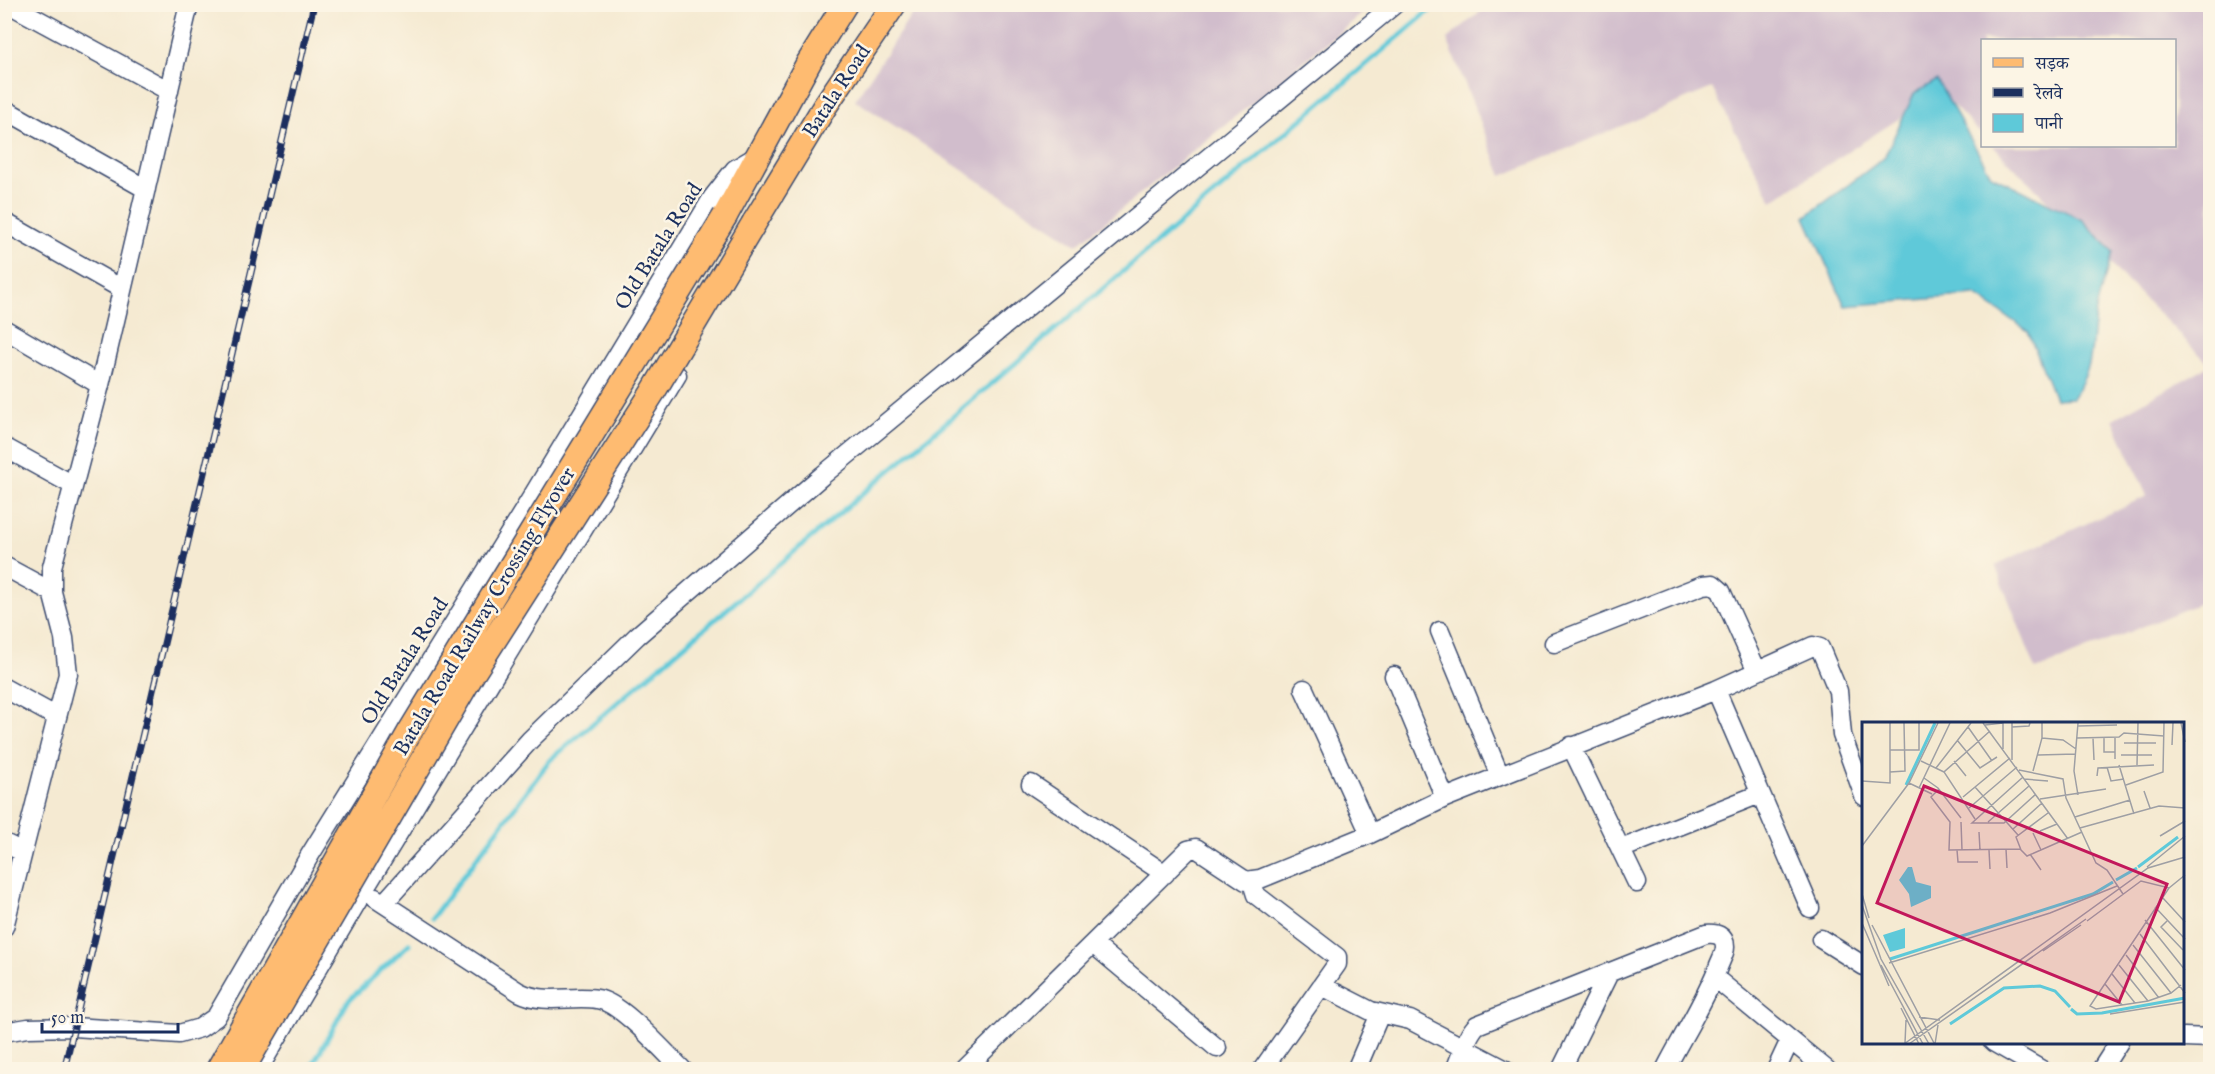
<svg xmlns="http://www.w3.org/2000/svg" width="2215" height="1074" viewBox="0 0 2215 1074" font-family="'IM FELL English','Noto Serif Devanagari',serif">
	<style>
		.industrial { fill: #d1bdcc }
		.water { fill: #5ec9d9; stroke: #3c7c9c; stroke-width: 1.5 }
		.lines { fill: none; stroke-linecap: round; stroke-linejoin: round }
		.stream { stroke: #5ec9d9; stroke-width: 5 }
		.minor-casing { stroke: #3c4b6f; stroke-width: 21 }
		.major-casing { stroke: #3c4b6f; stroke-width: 27 }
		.minor { stroke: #fff; stroke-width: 18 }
		.major { stroke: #febb71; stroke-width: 24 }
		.rail-casing { stroke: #1b2f5e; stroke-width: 7 }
		.rail { stroke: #fcf5e5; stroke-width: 4.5; stroke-dasharray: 14; stroke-linecap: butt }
		.major-bridge-casing { stroke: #3c4b6f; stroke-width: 27; stroke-linecap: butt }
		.major-bridge { stroke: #febb71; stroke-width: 24 }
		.labels { text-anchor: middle; stroke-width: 5; stroke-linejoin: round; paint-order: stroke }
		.street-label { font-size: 21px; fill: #1b2f5e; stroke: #fcf5e5 }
		.inset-river { fill: none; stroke: #5ec9d9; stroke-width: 3 }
		.inset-road { fill: none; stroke: #9e9fa4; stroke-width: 1.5 }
		.view { fill: #c2185b; fill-opacity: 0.15; stroke: #c2185b; stroke-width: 3 }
		.inset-edge { fill: none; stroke: #1b2f5e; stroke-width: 3 }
	</style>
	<rect width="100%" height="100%" fill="#fcf5e5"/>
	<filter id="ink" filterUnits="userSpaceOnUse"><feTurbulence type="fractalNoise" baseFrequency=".0167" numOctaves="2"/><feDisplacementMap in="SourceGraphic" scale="12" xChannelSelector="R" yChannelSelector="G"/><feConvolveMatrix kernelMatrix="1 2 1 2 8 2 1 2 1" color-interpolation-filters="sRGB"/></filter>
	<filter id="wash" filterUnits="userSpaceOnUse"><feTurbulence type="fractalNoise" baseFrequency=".008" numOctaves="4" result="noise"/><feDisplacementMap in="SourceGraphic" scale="24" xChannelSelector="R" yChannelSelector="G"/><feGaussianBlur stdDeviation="1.35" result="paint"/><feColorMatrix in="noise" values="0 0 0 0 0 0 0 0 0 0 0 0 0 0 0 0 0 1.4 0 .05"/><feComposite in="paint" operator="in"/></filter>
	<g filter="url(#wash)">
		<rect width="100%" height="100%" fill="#f5ead2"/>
		<path class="industrial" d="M1490,4L2210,5V611L2205,601L2036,670L1995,565L2147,496L2113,419L2210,365L1993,146H2174V40H1982V135L1940,92L1772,201L1712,88L1502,176L1447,39Z
			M918,5V4L1373,5L1077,245L855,100Z"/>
		<path class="water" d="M1937,80L1991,175L2083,220L2113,252C2107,271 2100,291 2096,310C2089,347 2097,364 2072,398L2055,399L2028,331L1975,295L1845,306L1805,217L1884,158L1914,94Z"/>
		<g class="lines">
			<path class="stream" d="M432,918L550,760L1437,4
				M310,1070L348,1001L409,944"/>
		</g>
	</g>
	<g filter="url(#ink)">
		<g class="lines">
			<g class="minor-casing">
				<path id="minor" d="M9,4L169,91
					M4,109L146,189
					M4,222L122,289
					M4,329L100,385
					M4,447L73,485
					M4,566L52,592
					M1440,631L1500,776
					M1554,643L1703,585L1713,584L1721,591L1757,671
					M1394,676L1445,798
					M4,688L57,717
					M1304,689L1370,834
					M1716,690L1810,908
					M1571,746L1637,883
					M1031,784L1165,874
					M4,843L23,852
					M1621,849L1760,794
					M1252,882L1256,895L1337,957V964L1262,1070
					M375,898L519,992C545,1005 570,995 597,999C621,1002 664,1052 683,1070
					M384,903L530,740L637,636L823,475L1395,4
					M4,927L68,674L64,638L52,592V567L100,385L189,4
					M1821,939L1864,966
					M1093,944L1217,1048
					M1714,977L1827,1070
					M1322,986L1371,1011L1410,1020L1506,1070
					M4,1032L28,1028L74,1027L179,1034L200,1028L216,1017L310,855L524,510L713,197L735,169L757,156
					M2184,1037L2210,1038
					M1993,1042L2042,1070
					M258,1070L364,890L677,375
					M964,1070L1188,850L1196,848L1246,881L1260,879L1370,834L1445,798L1716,690L1813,646L1820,648L1838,691L1842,735L1864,796
					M1356,1070L1380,1014
					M1455,1070C1461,1057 1467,1034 1477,1025L1706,934C1716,933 1725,935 1725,947C1725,953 1721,960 1719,965C1705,1001 1683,1035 1665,1070
					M1561,1070L1609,973
					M1776,1070L1790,1040
					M2101,1070L2119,1042"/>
			</g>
			<g class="major-casing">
				<path id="major" d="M725,216L809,62L845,4
					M754,223L825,106L894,4"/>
			</g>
			<use href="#minor" class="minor"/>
			<use href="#major" class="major"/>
			<g class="rail-casing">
				<path id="rail" d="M64,1070L314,4"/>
			</g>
			<use href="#rail" class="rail"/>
			<g class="major-bridge-casing">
				<path id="major-bridge" d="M218,1070L411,730L725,216
					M242,1070L473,673L653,392L754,223"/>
			</g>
			<use href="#major-bridge" class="major-bridge"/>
		</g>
	</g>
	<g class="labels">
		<g class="street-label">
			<text transform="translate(836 91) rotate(-57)" y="7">Batala Road</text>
			<text transform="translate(658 246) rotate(-58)" y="7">Old Batala Road</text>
			<text transform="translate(484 611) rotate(-59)" y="7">Batala Road Railway Crossing Flyover</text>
			<text transform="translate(404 661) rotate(-58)" y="7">Old Batala Road</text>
		</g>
	</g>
	<g transform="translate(1862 722)">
		<rect width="322" height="322" fill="#f5ead2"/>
		<path d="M46,145H50L54,160L69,164V176L49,185L47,172L37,158ZM43,206V226L28,230L21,213Z" fill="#5ec9d9"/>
		<path class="inset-river" d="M44,63L73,1M276,145L316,115M254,158L275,146M28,237L231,172L251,160M209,287L215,292L240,291L323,276M88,302L142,266L178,264L193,269L208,285"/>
		<path class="inset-road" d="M121,1L206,117M141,1V27M216,1L212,49L216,73M319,1L323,20M123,3L141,1M216,4L255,3M106,5L130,39M150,5L167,4L168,1M180,16L201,18L214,27M215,16L257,15L262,11L302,14M231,16L232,38M242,16V30H253M95,18L118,46L135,35M262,21H294M310,23L311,1M28,28H57V1M176,33L214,32M259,33H290M253,37V15M150,38V1M59,39L82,50M92,39L104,54M257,43L272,92M275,43L276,1M245,45L249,59L262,57M74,46L109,1M157,48L201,57L204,76L234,141L245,148L261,172M171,49L180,16V1M28,50L43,49L42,1M235,54L236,46L292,43M161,55L110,101H142L174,72M62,56L76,66L99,96M162,57L186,59M0,59L28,61V1M47,61L70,72M264,63L301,50L302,1M113,65L156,113M57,66L88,1M77,67L69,75L88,100L87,128L158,127L165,134L220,110M282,69L288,86M101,75L148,36M178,77L244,67M107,86L155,45M213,95L268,78M113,97L82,50L128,9M99,100L100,128M126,100L167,64M218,106L297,84L323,86M151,107L180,81M178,109L195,102M117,110L118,128M171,111L179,128M298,114L323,99M0,124L47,61L76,1M144,127L145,146M95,128L96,140H116M127,128L128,147M159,128L154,115L186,91M168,132L179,148M285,145L323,114M307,166L228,284L234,287L286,279L309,271L319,263M0,172L7,196M300,175L323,200M0,183L19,237L67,322M293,185L323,217M283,198L323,248M225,199L279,159L307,166L323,153M305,199L299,205L321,228M0,201L27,264M10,203L72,321M278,212L323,271M271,223L309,271M181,229L219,203M264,233L297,276M27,241L188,191L255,164M19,243L61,322M257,243L286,279M250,252L273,281M243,262L260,283M39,286L57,322M248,292L323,280M57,295L78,298M43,321L44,298M42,322L286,146L323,135M47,322L224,197M73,322L76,303"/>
		<path class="view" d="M62,64L305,162L257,280L15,181Z"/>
		<rect width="322" height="322" class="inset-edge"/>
	</g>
	<rect width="2215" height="1074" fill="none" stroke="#fcf5e5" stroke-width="24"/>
	<rect x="1981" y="39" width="195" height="108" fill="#fcf5e5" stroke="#a2a6af" stroke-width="1.5"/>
	<rect x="1993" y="58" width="30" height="9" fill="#febb71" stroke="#a2a6af" stroke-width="1.5"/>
	<text x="2035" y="69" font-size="18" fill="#1b2f5e">सड़क</text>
	<rect x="1993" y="88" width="30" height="9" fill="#1b2f5e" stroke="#a2a6af" stroke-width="1.5"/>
	<text x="2035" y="99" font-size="18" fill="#1b2f5e">रेलवे</text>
	<rect x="1993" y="114" width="30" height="18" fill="#5ec9d9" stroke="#a2a6af" stroke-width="1.5"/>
	<text x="2035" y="129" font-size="18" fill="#1b2f5e">पानी</text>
	<path d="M42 1023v9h136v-9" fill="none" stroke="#1b2f5e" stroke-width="3"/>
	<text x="51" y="1023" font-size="18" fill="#1b2f5e" stroke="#fcf5e5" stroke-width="4.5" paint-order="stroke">50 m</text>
</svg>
